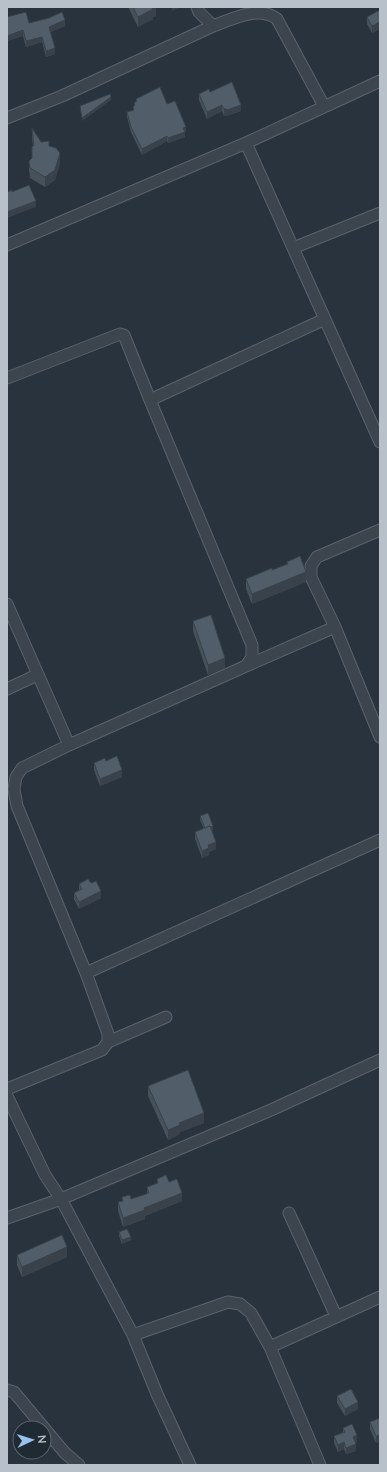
<svg xmlns="http://www.w3.org/2000/svg" width="387" height="1472" viewBox="0 0 387 1472" font-family="Lato,sans-serif">
	<style>
		.lines { fill: none; stroke-linecap: round; stroke-linejoin: round }
		.minor-casing { stroke: #59636c; stroke-width: 13 }
		.minor { stroke: #3c454e; stroke-width: 11 }
		.wall { fill: #46515a }
		.shaded-wall { fill: #39424a }
		.building { fill: #515e69; stroke: #39424a }
	</style>
	<rect width="100%" height="100%" fill="#28333e"/>
	<g class="lines">
		<g class="minor-casing">
			<path id="minor" d="M197,7L199,12L213,26C232,19 259,5 277,19L324,106
				M7,118L62,96L213,26
				M246,143L380,442
				M7,245L246,143L380,81
				M293,248L380,213
				M7,378L120,334L124,335L150,400
				M380,530L317,557L311,566V577L335,627L380,737
				M7,604L69,745
				M246,666L335,627
				M7,689L37,675
				M86,973L380,840
				M108,1042L166,1017
				M7,1089L102,1050L108,1042V1034L86,973L17,806L14,789L16,777L22,768L69,745L246,666L252,657V645L150,400L325,319
				M7,1096L45,1175L61,1199L133,1335L157,1394L190,1465
				M289,1213L336,1316
				M7,1218L61,1199L271,1110L380,1060
				M133,1335L228,1302L240,1304L251,1313L270,1347L320,1465
				M270,1347L380,1297
				M7,1390L14,1392L44,1428
				M44,1428L65,1453L79,1465"/>
		</g>
		<use href="#minor" class="minor"/>
	</g>
	<path class="wall" d="M128,7H156V16L153,17V19L138,27Z
		M380,10V29L372,33L367,24V17Z
		M29,23L65,26L50,32L55,54L46,57L42,42L26,47L23,36L7,41Z
		M210,92L241,111L227,116V115L224,116L222,111L207,119L199,100V94Z
		M136,99L167,104L186,132H185V137L168,143L167,141L142,155L131,132L127,117V112L133,110V107L134,106V103L136,101Z
		M32,128L41,142L49,146L60,163L55,180L45,187L30,178L29,170V161L32,158L33,146L32,138Z
		M287,562L306,582L252,604L246,589V579L272,570L287,564Z
		M193,621L225,668L208,675L193,631Z
		M94,763L122,777L100,786L94,770Z
		M200,816L213,830H212L216,849L209,852V855L202,858L195,839V832L204,829L200,820Z
		M91,883L101,898L79,909L74,899V893L79,890V884Z
		M148,1086L204,1123L180,1132V1134L168,1140L148,1096Z
		M157,1179L169,1182L182,1201L145,1216V1219L123,1227L118,1211V1202L122,1201V1197L131,1199L147,1194V1187L157,1184Z
		M119,1232L131,1240L122,1244L119,1236Z
		M17,1255L67,1257L22,1277L17,1265Z
		M337,1396L358,1409L345,1416L337,1403Z
		M380,1418V1441L376,1443L370,1429V1422Z
		M343,1428L357,1442L355,1443L356,1451L346,1454L344,1449L338,1452L334,1443V1436L343,1432Z"/>
	<path class="shaded-wall" d="M154,7H156V16L153,17V19L138,27V17Z
		M172,7H179V8L172,11Z
		M65,20V26L49,33V27Z
		M380,22V29L372,33V26Z
		M23,30V36L7,41V36Z
		M42,37V42L26,47V41Z
		M55,48V54L46,57V51Z
		M111,97V100L82,121V118Z
		M222,105V111L207,119V112Z
		M241,105V111L227,116V110Z
		M224,109H227V115L224,116Z
		M186,127V132H185V137L168,143V138L183,128Z
		M167,136V141L142,155V149Z
		M60,153V163L55,180L45,187V177Z
		M36,201V207L7,218V212Z
		M306,572V582L252,604V594Z
		M225,658V668L208,675V665Z
		M122,770V777L100,786V779Z
		M213,826V830L206,833V829Z
		M216,842V849L209,852V855L202,858V851L208,845Z
		M101,891V898L79,909V902Z
		M204,1113V1123L180,1132V1134L168,1140V1130L179,1123Z
		M182,1193V1201L145,1216V1219L123,1227V1218L144,1208Z
		M131,1237V1240L122,1244V1240Z
		M67,1247V1257L22,1277V1267Z
		M358,1402V1409L345,1416V1409Z
		M357,1435V1442L353,1444V1437Z
		M380,1435V1441L376,1443V1436Z
		M344,1442V1449L338,1452V1445Z
		M356,1444V1451L346,1454V1448Z"/>
	<path class="building" d="M133,7H154L152,8L153,9L138,17Z
		M380,10V22L372,26L367,17Z
		M26,12L29,23L49,18L62,12L65,20L49,27L55,48L46,51L42,37L26,41L23,30L7,36V17Z
		M232,82L241,105L227,110V109H224L222,105L207,112L199,94L209,89L210,92Z
		M160,87L167,104L175,101L186,127L183,128L185,132L168,138L167,136L142,149L131,127L127,112L134,110L133,107L135,105L134,103L137,101L136,99Z
		M110,94L111,97L82,118L80,106Z
		M32,128L41,142L49,141V146L56,148L60,153L55,170L45,177L30,168L29,161L32,158V147L34,145Z
		M29,185L36,201L7,212V192L12,190V192Z
		M300,556L306,572L252,594L246,579L272,568V570L288,564L287,562Z
		M211,615L225,658L208,665L193,621Z
		M117,756L122,770L100,779L94,763L105,758L106,761Z
		M208,813L213,826L211,827L210,826L205,828L200,816Z
		M210,826L216,842L208,845L209,848L202,851L195,832Z
		M88,879L91,883L96,881L101,891L79,902L74,893L82,889L79,884Z
		M188,1070L204,1113L179,1123L180,1125L168,1130L148,1086Z
		M166,1175L169,1182L177,1179L182,1193L144,1208L145,1210L123,1218L118,1202L123,1201L122,1197L130,1195L131,1199L149,1193L147,1187L158,1183L157,1179Z
		M127,1229L131,1237L122,1240L119,1232Z
		M62,1235L67,1247L22,1267L17,1255Z
		M351,1389L358,1402L345,1409L337,1396Z
		M380,1418V1435L376,1436L370,1422Z
		M352,1424L357,1435L353,1437L356,1444L346,1448L344,1442L338,1445L334,1436L345,1432L343,1428Z"/>
	<rect width="387" height="1472" fill="none" stroke="#b8c0c9" stroke-width="16"/>
	<g transform="translate(32 1440) rotate(86)"><circle r="19" fill="#202a33" stroke="#5d666f"/>
	<path d="M0-3L7 15L0 10L-7 15Z" fill="#97c1ee"/>
	<text y="-6" font-size="11" font-weight="bold" text-anchor="middle" fill="#b8c0c9">N</text>
	</g>
</svg>
